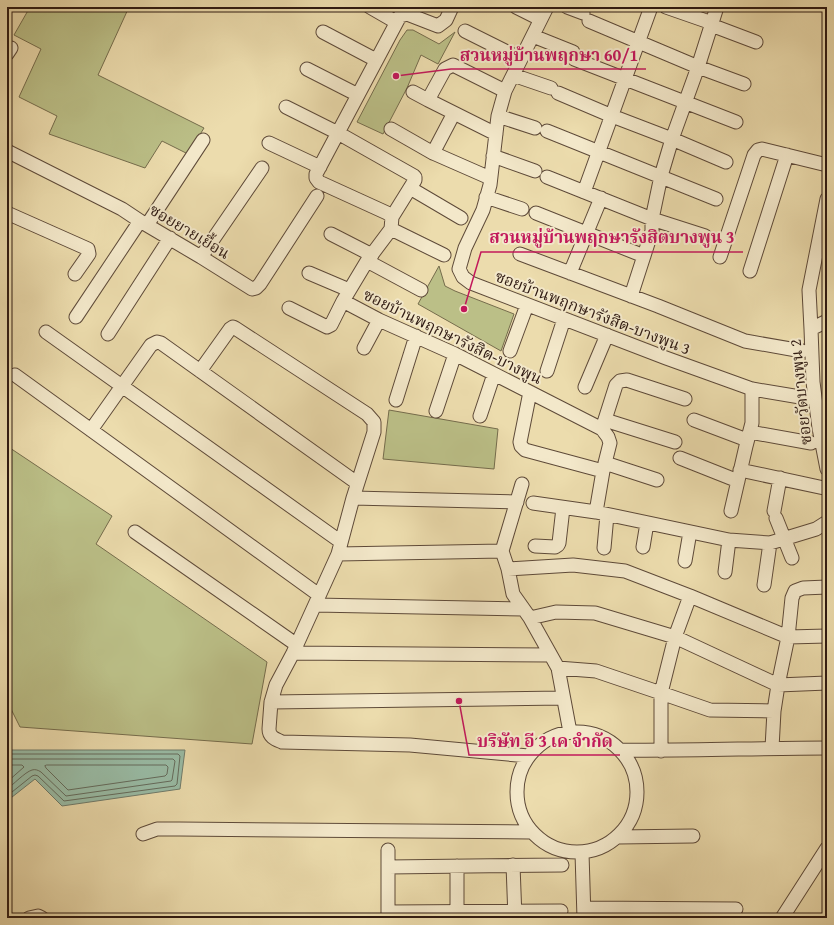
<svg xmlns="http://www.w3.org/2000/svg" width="834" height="925" viewBox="0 0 834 925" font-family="'Gentium Book Plus','Noto Serif Thai',serif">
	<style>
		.green { fill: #bbbf87; stroke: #756c4c }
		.water { fill: #99bca6; stroke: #6f7b6b }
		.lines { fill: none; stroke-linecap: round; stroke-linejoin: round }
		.shore { stroke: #646b5c; stroke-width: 1 }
		.minor-casing { stroke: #5e4a39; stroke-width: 15 }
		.minor { stroke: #f3e8ca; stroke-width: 13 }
		.labels { text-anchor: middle; stroke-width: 4; stroke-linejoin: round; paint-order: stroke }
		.street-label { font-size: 16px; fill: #2f1a12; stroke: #f3e8ca }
		.leader { fill: none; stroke: #c2185b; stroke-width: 1.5 }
		.callout-dot { fill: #c2185b; stroke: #f3e8ca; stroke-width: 1.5 }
		.callout-label { font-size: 17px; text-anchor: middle; font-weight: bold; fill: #c2185b; stroke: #f3e8ca; stroke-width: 4; stroke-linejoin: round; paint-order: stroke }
	</style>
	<rect width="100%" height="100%" fill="#ecdcad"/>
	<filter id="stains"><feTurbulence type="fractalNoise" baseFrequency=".005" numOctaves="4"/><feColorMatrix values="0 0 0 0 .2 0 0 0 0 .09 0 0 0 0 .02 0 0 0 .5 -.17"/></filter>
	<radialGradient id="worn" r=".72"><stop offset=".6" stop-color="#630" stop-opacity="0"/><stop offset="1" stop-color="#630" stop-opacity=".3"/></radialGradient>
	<path class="green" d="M30,7H129L98,75L204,128L188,154L162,141L145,168L49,134L57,116L19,97L41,49L14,35Z
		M407,30H413L439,44L455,32L438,64L421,55L407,88L383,134L357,122L400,40Z
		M439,266L445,286L455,291L514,314L501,351L418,304Z
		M389,410L498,429L494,469L383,459Z
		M7,446L112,516L96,544L267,662L252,744L20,727L7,701Z"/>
	<path class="water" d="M7,750H185L180,789L62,806L35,779L7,801Z"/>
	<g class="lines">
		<path class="shore" d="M7,754H178L180,756L177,784L175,786L64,801L38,776L35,775L32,776L7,796
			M7,759H173L175,761L172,780L171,781L66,796L41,772C38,770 35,769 32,770C25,772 13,785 7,789
			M7,765H22L24,767L7,782
			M47,765H166L168,767L167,774L165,776L68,790L46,768L45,766Z"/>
		<g class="minor-casing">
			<path id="minor" d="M370,7L396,22
				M452,7L446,20L438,26L407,14L400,16L316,174V178L319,182L387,213L392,217L391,229L367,261L343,301L379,320L455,354L602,429L608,437L610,443L603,471L596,512L729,540L770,543L816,529L827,522
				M516,7L540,19
				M547,7L505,91L498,116L490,185L483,210L465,248L459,269L463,277L471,283L666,358L752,389L806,398
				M567,7L583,13
				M666,7L712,23
				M589,21L698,67L744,84
				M711,25L756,42
				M465,31L521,59
				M323,32L376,60
				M533,36L573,52
				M7,54L11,48
				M574,59L736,122
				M307,69L358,95
				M513,75L551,88
				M413,92L428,100
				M558,93L612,116L672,139L726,162
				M286,107L338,133L414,176L415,177V180L392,217
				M498,116L535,128
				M391,129L433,153L490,178
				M547,131L716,199
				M496,134L428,100L445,69L453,65L505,91
				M269,143L320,167
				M7,151L122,209L140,221L201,257L252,289L256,288L260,284L317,196
				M433,153L454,113
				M493,156L535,171
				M547,177L652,219L705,236
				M410,188L461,218
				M584,192L651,7
				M486,197L522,209
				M7,213L88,249L89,254L75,274
				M536,213L644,256
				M147,225L203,140
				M391,229L444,255
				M331,234L372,255
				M520,254L658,306L745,341L802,351
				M201,257L262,168
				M720,257L754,155L758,150L762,149L827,165
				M367,261L421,290
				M750,271L787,155
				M309,273L349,290
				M570,273L601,198
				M631,296L652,231V219L661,176L672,139L698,67L717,7
				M289,308L327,327L331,325L343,301
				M76,317L140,221
				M827,321L811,329L813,382L819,428L827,469
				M811,329L809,290L827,199
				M46,332L341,542
				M108,334L170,238
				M364,348L379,320
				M510,351L527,305
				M200,371L230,329L233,327L235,328L367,414L374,422V432L353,498L338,554L293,653L276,685L271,702L269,729C269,737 275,739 282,742L410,745L528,756
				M547,371L564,319
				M15,375L319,595
				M585,387L607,335
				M530,392L520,442L521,446L525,450L603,471
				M396,400L416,336
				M436,411L455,354
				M480,416L494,374
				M605,420L675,442
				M694,420L747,440
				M602,429L616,385L620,381L627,380L685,399
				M91,430L151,345L157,342L161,343L357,483
				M750,432L811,443
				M680,458L738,481
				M605,463L657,480
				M740,470L824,488
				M522,484L502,551L508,569L513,594L530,618L558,668L570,732
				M353,498L517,502
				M533,503L596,512
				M731,511L746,446L752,423V389
				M774,511L780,478
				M776,518L792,558
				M135,532L297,645
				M535,546L555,547L558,545L559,543L563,508
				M643,547L647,523
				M604,548L607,515
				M338,554L502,551
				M685,561L690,532
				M508,569L573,565L625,571L690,596L788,637L827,636
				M725,572L729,540
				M764,585L770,543
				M315,605L523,609
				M530,618L556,612L595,613L675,637L778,685L827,683
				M293,653L550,655
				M558,668L596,671L661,693L710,710L774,711
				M271,702L563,698
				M517 792a60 60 0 1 1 120 0a60 60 0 1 1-120 0Z
				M772,748L774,711L778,685L788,637L792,598L795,591L803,588L827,587
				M620,750C689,751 758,748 827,748
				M661,751V693L675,637L690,596
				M143,834L157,829H179L531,832
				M618,837L693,836
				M388,850V918
				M582,853L584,918
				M513,865L515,918
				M388,867L562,865
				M584,908L736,909
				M388,912L561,911
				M29,918L38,916L42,918
				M457,918V866
				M782,918L827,848"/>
		</g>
		<use href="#minor" class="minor"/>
	</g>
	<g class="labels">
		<g class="street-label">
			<text transform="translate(190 231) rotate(31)" y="6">ซอยยายเยื้อน</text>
			<text transform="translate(593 312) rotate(21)" y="6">ซอยบ้านพฤกษารังสิต-บางพูน 3</text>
			<text transform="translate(453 336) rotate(26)" y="6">ซอยบ้านพฤกษารังสิต-บางพูน</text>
			<text transform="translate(800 392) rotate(-96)" y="6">ซอยวัดบางพูน 2</text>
		</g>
	</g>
	<path class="leader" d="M396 76L451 69H646M464 309L481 252H743M459 701L469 755H620"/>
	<g class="callout-dot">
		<circle cx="396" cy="76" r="4"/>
		<circle cx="464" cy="309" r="4"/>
		<circle cx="459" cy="701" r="4"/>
	</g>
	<g class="callout-label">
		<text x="549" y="61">สวนหมู่บ้านพฤกษา 60/1</text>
		<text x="612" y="243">สวนหมู่บ้านพฤกษารังสิตบางพูน 3</text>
		<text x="545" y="747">บริษัท อี 3 เค จำกัด</text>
	</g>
	<rect width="834" height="925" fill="none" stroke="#ecdcad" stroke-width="24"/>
	<rect x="8" y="8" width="818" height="909" fill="none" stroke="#2f1a12" stroke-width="2"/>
	<rect x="12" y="12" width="810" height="901" fill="none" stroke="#2f1a12"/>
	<rect width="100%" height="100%" filter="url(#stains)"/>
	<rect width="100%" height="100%" fill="url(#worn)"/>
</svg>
